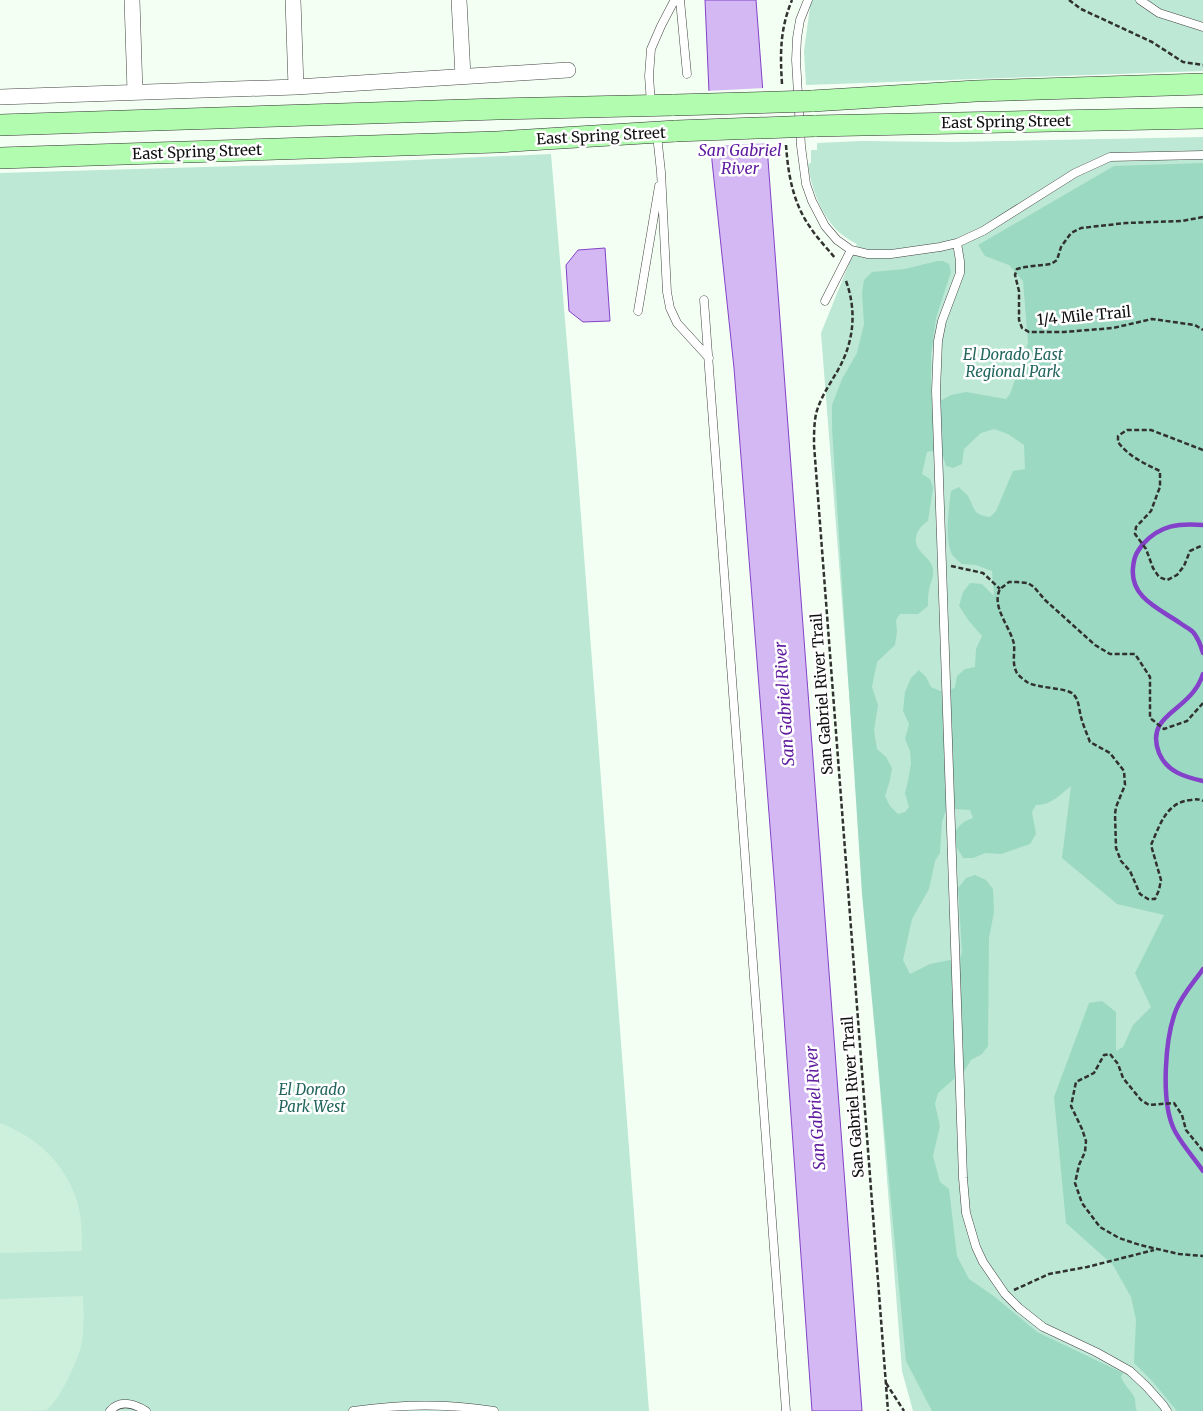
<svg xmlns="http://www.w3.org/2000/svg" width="1203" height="1411" viewBox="0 0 1203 1411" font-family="Merriweather,serif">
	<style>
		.green { fill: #bce8d5 }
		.forest { fill: #9cd9c3; fill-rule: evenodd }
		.pitch { fill: #cdf0dc }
		.water { fill: #d4b8f4; stroke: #8441c9 }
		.pier { fill: #f3fff2 }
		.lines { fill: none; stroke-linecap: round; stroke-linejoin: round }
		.stream { stroke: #8441c9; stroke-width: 4.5 }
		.service-casing { stroke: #424242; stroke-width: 9 }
		.minor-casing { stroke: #424242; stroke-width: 16 }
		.secondary-casing { stroke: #313131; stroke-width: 22 }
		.path { stroke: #313131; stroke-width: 2.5; stroke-dasharray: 5 2.5; stroke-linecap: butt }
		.service { stroke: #fff; stroke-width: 8 }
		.minor { stroke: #fff; stroke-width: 15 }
		.secondary { stroke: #b1fcaf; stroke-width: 21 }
		.secondary-bridge-casing { stroke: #313131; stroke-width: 22; stroke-linecap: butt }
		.secondary-bridge { stroke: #b1fcaf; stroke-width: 21 }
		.labels { text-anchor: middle; stroke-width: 5; stroke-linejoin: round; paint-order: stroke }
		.street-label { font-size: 15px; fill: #0f0f0f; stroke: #fff }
		.park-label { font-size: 15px; font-style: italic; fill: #21655d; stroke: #fff }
		.water-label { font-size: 16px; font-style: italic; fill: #601c9e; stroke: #fff }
	</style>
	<rect width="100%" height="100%" fill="#f3fff2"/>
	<path class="green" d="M811,0H1203V71L806,85L804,51Z
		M1203,137V1411H913L902,1371L821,333L857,244C853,242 848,239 844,236C823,221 811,189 808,164L811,163V150H817V143L862,141L951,142Z
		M551,154L576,450L649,1411H0V173L346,163Z"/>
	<path class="forest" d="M1203,163V1411H1177L1153,1382L1134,1363L1136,1320L1131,1297L1113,1265L1066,1223L1054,1097L1089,1003L1102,1001L1116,1012V1051L1123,1047L1133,1025L1151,1007L1135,973L1164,915L1117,904L1062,858L1071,786C1061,794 1050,806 1036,805L1032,812L1036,834L1030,844L1001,854L985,853L973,858H963C961,853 956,848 955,843C952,830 962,821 973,818L970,810L956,809L945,813L942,822L940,853L935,861L929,889L912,919L903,960L910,974L930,964L960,958L962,952L958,888L966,878L975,875L986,880L993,889L994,912L989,938L988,1046L982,1054L971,1060L963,1073L953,1080L938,1093L935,1104L940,1126L933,1156L940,1182L949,1189L957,1256L969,1279L995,1297L1037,1332L1123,1373L1121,1377C1125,1386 1128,1387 1133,1395C1137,1399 1134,1406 1137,1411H932L906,1361L862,894L832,428V405L842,379L857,353L864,324L862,293L864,280L872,272L905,269L937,261H943L949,264L951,272L936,318L931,355V398L942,400L951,395L966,392L1006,399L1010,394L1028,343L1023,281L1009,265L985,256L978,245L1114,166ZM994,429L1008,434L1024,445L1025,469L1013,471L996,511L990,517C972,515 975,508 968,496C966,493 961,490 959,487L951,491C949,507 944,542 953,556C956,559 959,562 962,564L976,565L992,571L994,596L982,584L970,583L963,592L959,606L969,621L982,636L976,649L975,667L965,669L957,676L955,687L951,690L944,692L940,691L931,687L926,677L919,670L911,678L905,692L903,711L909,724L905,739L910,751L911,764L908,781L905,793L909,807L905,812L898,814L890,806L885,796L890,780L892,768L886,757L877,749L874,731L878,705L872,687L877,662L895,645L897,632L896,620L900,614H918L928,606C928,600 928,595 929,590C930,583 934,578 933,570C932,560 923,556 918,548C912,537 919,527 928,521L933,488L930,479L922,474L927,452L932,451L943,456L946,466L953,468L962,464L964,449L981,433Z"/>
	<path class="pitch" d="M0,1123C35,1136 64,1162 76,1198C82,1215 82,1234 82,1251L0,1253Z
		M83,1296C84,1312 84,1326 82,1342C80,1356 59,1403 46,1410C40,1411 9,1411 0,1411V1299Z"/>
	<path class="water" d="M705,0H756L862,1411H812L775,890L734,368L712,161Z
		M605,248L610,321L583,322L569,311L566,265L578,250Z"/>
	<path class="pier" d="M765,88L769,143L709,146L706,91Z"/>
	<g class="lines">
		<path class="stream" d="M1203,525C1179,523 1160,525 1143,544C1136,553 1134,557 1133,568C1130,598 1160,609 1180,623C1184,626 1190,629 1193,632C1198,638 1201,646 1203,653
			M1203,674C1201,680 1198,686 1194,691C1178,713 1146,719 1159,753C1167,772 1185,777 1203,781
			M1203,969C1194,982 1182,995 1176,1010C1165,1038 1161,1099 1173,1127C1178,1140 1195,1159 1203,1171"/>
		<g class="service-casing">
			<path id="service" d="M680,0L687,74
				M808,0L800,20L797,38L796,60L801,146L806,184L812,201L825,226L837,240L851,250L868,254H891L940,247L957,243L983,231L1075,173L1110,157L1203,155
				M1140,0L1159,13L1203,27
				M651,103L649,76L651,49L661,26L673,3L677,0
				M657,135L661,172L667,292L670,308L677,323L709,358
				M957,243L960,261V273L942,321L938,341L936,391L963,1178L966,1213L976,1247L983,1262L1005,1294L1019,1308L1043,1327L1096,1352L1130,1371L1147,1387L1163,1405L1167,1411
				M704,300L786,1411
				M825,301L851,250
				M638,311L659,186
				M110,1411C120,1399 135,1404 146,1411
				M353,1411C400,1404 447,1403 494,1411"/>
		</g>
		<g class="minor-casing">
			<path id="minor" d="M132,0L135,92
				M293,0L296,87
				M459,0L463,76
				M0,97L296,87L568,70"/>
		</g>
		<g class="secondary-casing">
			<path id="secondary" d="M812,101L976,91L1203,84
				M0,125L497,109L674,105
				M814,126L1203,118
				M0,158L497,142L676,131"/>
		</g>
		<path class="path" d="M1069,0L1081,9L1152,42L1183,62L1203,65
			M782,84C780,53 780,29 792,0
			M786,145C788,174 793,203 810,227C817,238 827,248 835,258
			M1203,217L1182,221L1126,223L1081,228L1071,233L1061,247L1057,260L1051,264L1025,267L1017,269L1015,275L1019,291V320L1022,328L1029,332H1064L1113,328L1152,319L1195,325L1203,330
			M846,281C857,311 854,342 838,370C830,384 820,398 816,414C814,424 814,435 814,445L888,1411
			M1203,450L1151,430H1127L1118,436V442C1128,456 1145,464 1160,471V487L1158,492L1151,511L1136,527L1135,534L1146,549L1153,568L1159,577L1167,580L1177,575L1184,566L1190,551L1203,545
			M951,566L983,573L1000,589
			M1203,703L1187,721L1164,729L1150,718V677L1135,654H1110L1095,645L1045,600L1034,587L1028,583L1017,582H1009L1000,589C991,607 1010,626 1014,644C1015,652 1012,663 1016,671C1017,675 1023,679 1027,682C1038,689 1068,687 1074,695C1079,700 1079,710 1081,717C1083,725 1087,734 1090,742L1110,753L1124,771L1125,785L1116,807L1115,814L1116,848L1121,861L1130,871L1140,894L1148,899H1155L1159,890L1161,880L1151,845C1160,825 1166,802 1191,800C1196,799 1199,799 1203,801
			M1203,1151L1186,1130L1182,1115L1174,1103L1149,1105L1141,1100L1123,1078L1118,1064L1110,1054L1104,1055L1094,1073L1076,1082L1071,1106L1082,1129L1086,1141L1085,1152L1079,1165L1075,1183L1082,1203L1100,1227L1119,1238L1140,1245L1179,1254L1203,1256
			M1014,1290L1049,1274L1087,1267L1154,1250
			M886,1383L904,1411"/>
		<use href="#service" class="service"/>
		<use href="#minor" class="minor"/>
		<use href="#secondary" class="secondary"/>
		<g class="secondary-bridge-casing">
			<path id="secondary-bridge" d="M674,105L812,101
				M676,131L814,126"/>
		</g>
		<use href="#secondary-bridge" class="secondary-bridge"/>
	</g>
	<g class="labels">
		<g class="street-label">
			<text transform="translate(1006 122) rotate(-1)" y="5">East Spring Street</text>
			<text transform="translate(601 136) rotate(-3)" y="5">East Spring Street</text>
			<text transform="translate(197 152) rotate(-2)" y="5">East Spring Street</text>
			<text transform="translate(1084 316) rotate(-5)" y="5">1/4 Mile Trail</text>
			<text transform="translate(822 694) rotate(-94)" y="5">San Gabriel River Trail</text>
			<text transform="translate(853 1097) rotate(-94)" y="5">San Gabriel River Trail</text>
		</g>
		<g class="park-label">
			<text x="1013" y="360">El Dorado East<tspan x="1013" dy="17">Regional Park</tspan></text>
			<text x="312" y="1095">El Dorado<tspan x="312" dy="17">Park West</tspan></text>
		</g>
		<g class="water-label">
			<text x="740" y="156">San Gabriel<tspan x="740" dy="18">River</tspan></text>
			<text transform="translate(784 704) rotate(-94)" y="6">San Gabriel River</text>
			<text transform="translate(815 1108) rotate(-94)" y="6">San Gabriel River</text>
		</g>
	</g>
</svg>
